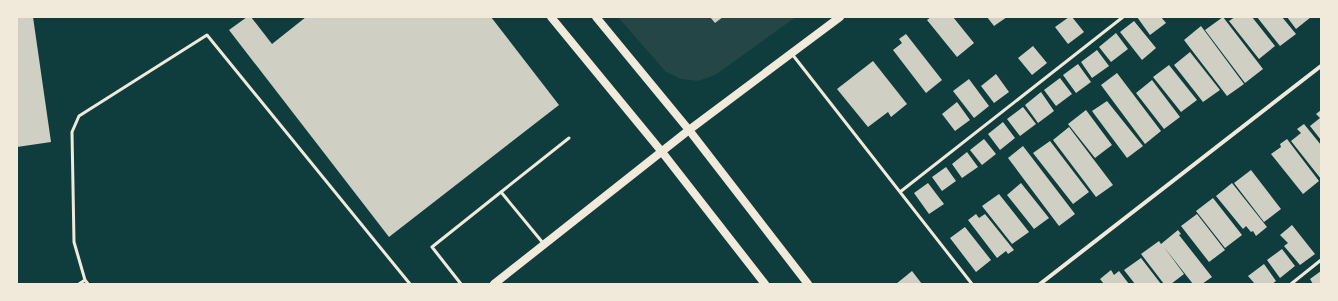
<svg xmlns="http://www.w3.org/2000/svg" width="1338" height="301" viewBox="0 0 1338 301" font-family="Barlow,sans-serif">
	<style>
		.green { fill: #244646 }
		.building { fill: #cfcfc3 }
		.lines { fill: none; stroke-linecap: round; stroke-linejoin: round }
		.service { stroke: #f1e9da; stroke-width: 3 }
		.minor { stroke: #f1e9da; stroke-width: 4 }
		.secondary { stroke: #f1e9da; stroke-width: 8 }
	</style>
	<rect width="100%" height="100%" fill="#0f3d3e"/>
	<path class="green" d="M618,17H710L715,23L723,17H796L715,75L698,81L681,79L666,72Z"/>
	<path class="building" d="M17,17H33L51,142L17,147Z
		M247,17H251L272,44L306,17H491L559,105L389,237L229,30Z
		M710,17H723L715,23Z
		M931,17H953L974,43L957,57L927,20Z
		M987,17H1007L994,26Z
		M1069,17H1072L1084,32L1068,44L1055,27Z
		M1137,17H1161L1166,23L1150,35Z
		M1223,17L1263,69L1245,83L1205,30Z
		M1235,17H1252L1275,46L1259,59L1229,21Z
		M1257,17H1282L1296,34L1280,46Z
		M1287,17H1311L1296,29Z
		M1134,21L1156,48L1142,60L1120,32Z
		M1201,26L1244,84L1227,96L1184,40Z
		M1116,33L1128,49L1111,62L1099,47Z
		M906,34L942,80L926,93L893,50L902,43L899,39Z
		M1033,46L1047,63L1032,75L1018,58Z
		M1097,50L1109,66L1092,78L1081,62Z
		M1190,52L1220,90L1203,102L1174,65Z
		M873,61L907,104L891,117L888,112L868,127L837,89Z
		M1078,64L1091,82L1076,93L1063,75Z
		M1169,65L1197,100L1181,112L1153,77Z
		M1117,73L1161,131L1145,144L1101,85Z
		M996,74L1009,92L994,103L981,86Z
		M1060,78L1072,94L1056,106L1044,90Z
		M969,79L989,106L974,118L953,91Z
		M1152,80L1180,117L1164,129L1136,93Z
		M1041,92L1054,111L1038,123L1025,105Z
		M1107,101L1143,146L1127,158L1092,111Z
		M957,102L970,120L955,131L942,114Z
		M1023,107L1036,124L1020,136L1007,119Z
		M1086,110L1112,145L1095,158L1068,124Z
		M1321,110V140L1310,126L1320,118L1316,114Z
		M1003,122L1015,138L1000,150L988,134Z
		M1304,124L1321,145V179L1291,141L1301,133L1297,129Z
		M1069,127L1113,185L1096,197L1053,140Z
		M984,139L996,154L982,165L970,150Z
		M1287,139L1319,181L1303,194L1271,154L1281,147L1280,144Z
		M1050,141L1089,192L1073,204L1033,153Z
		M1023,146L1075,214L1059,226L1008,158Z
		M967,152L978,167L962,178L952,164Z
		M946,167L956,181L942,191L932,177Z
		M1251,170L1281,209L1264,222L1234,183Z
		M928,183L944,204L929,214L914,193Z
		M1021,183L1049,218L1034,229L1007,195Z
		M1232,183L1267,227L1256,236L1253,231L1251,232L1246,226L1243,229L1216,196Z
		M999,194L1029,232L1012,244L982,206Z
		M1213,198L1242,235L1225,248L1196,211Z
		M976,214L979,218L985,214L1014,250L1008,254L1006,251L997,258L968,220Z
		M1197,214L1225,250L1209,262L1181,226Z
		M1292,225L1315,254L1300,265L1284,246L1288,243L1280,235Z
		M965,227L991,260L976,272L950,238Z
		M1178,230L1181,234L1179,235L1212,277L1202,284H1193L1164,247L1184,274L1171,284H1164L1141,254L1159,241L1161,244Z
		M1282,249L1295,266L1280,278L1267,260Z
		M1141,258L1161,284H1135L1124,270Z
		M1264,264L1276,281L1272,284H1255L1248,276Z
		M1111,270L1114,275L1119,271L1129,284H1104L1100,279Z
		M912,271L922,284H896Z
		M1321,271V284H1313L1310,279Z"/>
	<g class="lines">
		<path class="service" d="M792,54L972,284
			M501,192L569,138
			M900,192L1123,17
			M79,284L85,280
			M88,284L85,280L74,242L72,132L79,116L207,35L410,284
			M461,284L432,247L501,192L543,243
			M1291,284L1321,260"/>
		<path class="minor" d="M1040,284L1321,66"/>
		<path class="secondary" d="M551,17L662,152L765,284
			M596,17L689,130L808,284
			M494,284L689,130L840,17"/>
	</g>
	<rect width="1338" height="301" fill="none" stroke="#f1e9da" stroke-width="36"/>
</svg>
